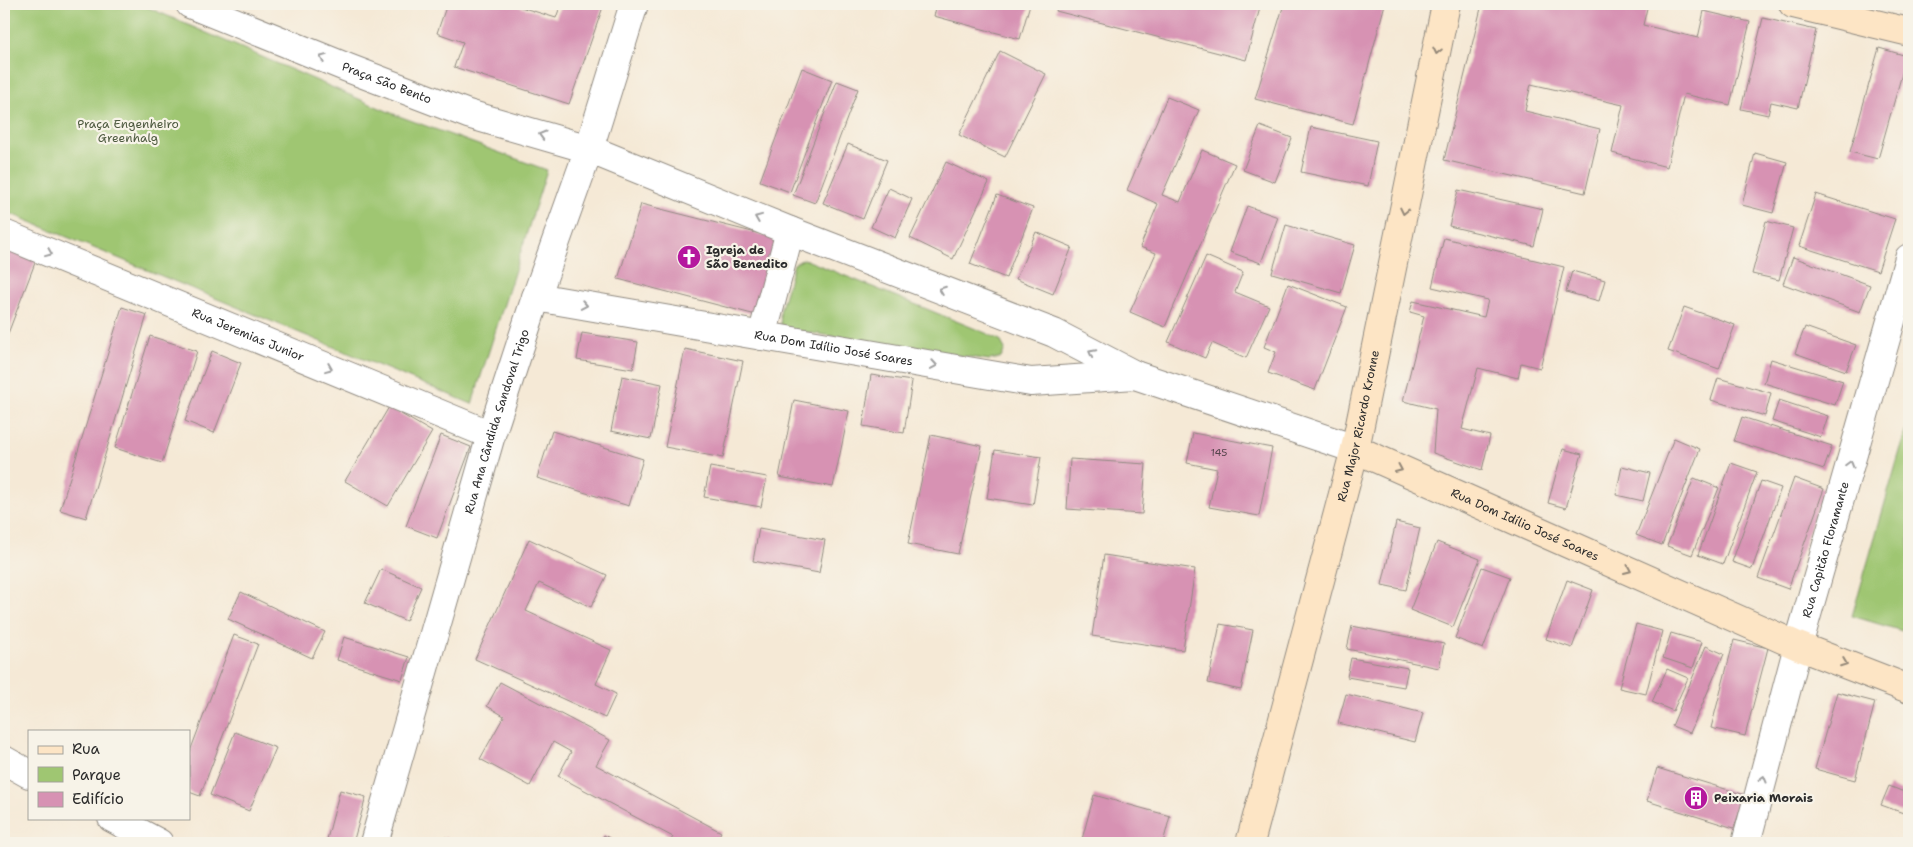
<svg xmlns="http://www.w3.org/2000/svg" width="1913" height="847" viewBox="0 0 1913 847" font-family="'Shantell Sans',sans-serif">
	<style>
		.green { fill: #9fc672; stroke: #65784e }
		.building { fill: #d792b3 }
		.lines { fill: none; stroke-linecap: round; stroke-linejoin: round }
		.minor-casing { stroke: #908a80; stroke-width: 30 }
		.secondary-casing { stroke: #908a80; stroke-width: 30 }
		.minor { stroke: #fff; stroke-width: 28 }
		.secondary { stroke: #fde5c5; stroke-width: 28 }
		.oneway { stroke: #948878 }
		.oneway2 { stroke: #a0a0a0 }
		.labels { text-anchor: middle; stroke-width: 4.5; stroke-linejoin: round; paint-order: stroke }
		.number-label { font-size: 10px; fill: #56454d }
		.street-label { font-size: 12px; fill: #2b2b2b; stroke: #f7f3e8 }
		.park-label { font-size: 12px; fill: #4e5a40; stroke: #f7f3e8 }
		.poi-label { font-size: 12px; font-weight: bold; fill: #2b2b2b; stroke: #f7f3e8; text-anchor: start }
	</style>
	<rect width="100%" height="100%" fill="#f7f3e8"/>
	<filter id="ink" filterUnits="userSpaceOnUse"><feTurbulence type="fractalNoise" baseFrequency=".02" numOctaves="2"/><feDisplacementMap in="SourceGraphic" scale="10" xChannelSelector="R" yChannelSelector="G"/><feConvolveMatrix kernelMatrix="1 2 1 2 8 2 1 2 1" color-interpolation-filters="sRGB"/></filter>
	<filter id="wash" filterUnits="userSpaceOnUse"><feTurbulence type="fractalNoise" baseFrequency=".0096" numOctaves="4" result="noise"/><feDisplacementMap in="SourceGraphic" scale="20" xChannelSelector="R" yChannelSelector="G"/><feGaussianBlur stdDeviation="1.12" result="paint"/><feColorMatrix in="noise" values="0 0 0 0 0 0 0 0 0 0 0 0 0 0 0 0 0 1.4 0 .05"/><feComposite in="paint" operator="in"/></filter>
	<g filter="url(#wash)">
		<rect width="100%" height="100%" fill="#f5e9d6"/>
		<path class="green" d="M4,4H140L396,115L547,170L472,404L4,211Z
			M804,259L988,334L1000,340L1005,349L1001,358L989,360L792,330L781,326L780,312L794,264Z
			M1909,420V633L1852,616Z"/>
		<g id="blocks">
			<path class="building" d="M447,4H511L556,18L561,4H604L569,104L454,67L463,42L437,33Z
				M937,4H1030L1020,39L934,16Z
				M1058,4H1261L1246,60L1056,11Z
				M1284,4H1385L1353,124L1255,99Z
				M1482,4H1648L1643,25L1698,38L1704,11L1750,22L1730,105L1684,94L1667,167L1612,153L1623,105L1531,84L1525,111L1600,129L1585,193L1444,160Z
				M1763,18L1816,30L1798,108L1771,102L1768,115L1741,109Z
				M1879,48L1907,56L1878,159L1850,152Z
				M1000,51L1046,74L1005,157L959,135Z
				M802,68L832,80L790,192L760,181Z
				M837,81L858,89L815,203L793,195Z
				M1167,97L1199,110L1162,195L1180,202L1202,150L1235,164L1165,327L1130,312L1156,253L1140,247L1158,204L1127,190Z
				M1260,126L1292,138L1275,182L1243,170Z
				M1311,127L1377,141L1368,186L1301,172Z
				M848,144L887,160L863,219L823,203Z
				M1755,153L1787,162L1773,213L1742,205Z
				M946,162L989,182L953,259L910,238Z
				M889,188L912,199L895,238L871,227Z
				M1458,190L1543,209L1534,246L1449,226Z
				M1816,194L1895,219L1878,271L1799,246Z
				M997,195L1033,208L1006,278L970,264Z
				M641,204L780,239L756,315L618,279Z
				M1247,206L1278,217L1261,263L1230,252Z
				M1766,221L1793,228L1779,280L1752,274Z
				M1286,225L1355,245L1341,293L1272,273Z
				M1036,232L1072,247L1053,294L1016,279Z
				M1444,238L1564,267L1540,368L1521,363L1518,378L1478,368L1462,429L1490,436L1482,470L1433,453L1436,409L1403,401L1424,316L1410,312L1413,301L1484,317L1488,300L1432,287Z
				M4,242L38,255L4,344Z
				M1206,256L1243,272L1235,292L1269,306L1246,358L1212,343L1205,358L1168,342Z
				M1793,257L1870,285L1860,312L1783,284Z
				M1572,271L1605,280L1599,301L1566,292Z
				M1288,284L1347,307L1315,390L1268,373L1276,352L1264,347Z
				M122,307L147,315L86,518L60,510Z
				M1684,307L1735,325L1719,369L1668,351Z
				M1805,327L1856,345L1846,371L1795,353Z
				M582,333L638,342L633,369L577,360Z
				M150,336L197,351L162,463L115,448Z
				M685,349L743,361L723,458L665,447Z
				M212,351L241,363L214,433L185,421Z
				M1771,359L1843,381L1835,405L1764,383Z
				M871,375L912,381L904,433L863,426Z
				M622,376L662,384L651,439L611,431Z
				M1718,378L1771,393L1765,416L1711,400Z
				M794,400L849,411L833,487L779,477Z
				M1779,400L1828,416L1821,437L1772,421Z
				M389,407L432,432L388,506L345,481Z
				M1742,417L1832,446L1824,469L1734,441Z
				M552,431L643,459L629,506L537,478Z
				M1193,433L1272,448L1259,516L1209,507L1217,469L1187,463Z
				M441,435L471,447L437,538L406,526Z
				M931,435L982,446L958,554L908,544Z
				M1674,438L1700,449L1662,545L1636,535Z
				M1563,449L1582,454L1566,508L1548,503Z
				M995,450L1041,457L1033,505L987,498Z
				M1070,459L1146,464L1142,514L1067,509Z
				M1731,463L1757,472L1723,564L1698,555Z
				M1622,466L1650,473L1643,501L1616,495Z
				M710,467L767,477L761,507L704,497Z
				M1694,478L1719,488L1692,555L1667,546Z
				M1794,478L1824,489L1788,589L1758,578Z
				M1761,481L1781,488L1752,569L1732,562Z
				M1396,522L1420,528L1406,590L1382,585Z
				M759,528L825,540L819,573L753,561Z
				M529,539L607,575L591,607L539,583L526,611L611,650L596,684L616,694L605,718L475,659Z
				M1437,542L1480,559L1453,627L1410,610Z
				M1104,555L1195,569L1183,650L1092,636Z
				M1482,567L1510,577L1483,649L1455,638Z
				M381,569L421,587L406,621L365,603Z
				M1567,580L1593,590L1572,648L1546,639Z
				M241,592L325,632L312,658L228,619Z
				M1220,624L1253,630L1241,690L1208,683Z
				M1636,624L1662,631L1646,694L1619,688Z
				M1352,626L1444,644L1439,668L1347,649Z
				M1671,633L1702,642L1693,668L1663,658Z
				M234,635L258,644L200,796L189,792V754Z
				M344,637L409,657L402,680L337,660Z
				M1734,640L1768,648L1745,736L1711,728Z
				M1706,646L1724,654L1690,733L1672,726Z
				M1351,658L1408,668L1404,687L1347,677Z
				M1667,669L1688,678L1673,711L1652,702Z
				M500,682L610,740L596,765L721,832L715,843H669L673,837L558,776L571,752L553,742L530,786L480,759L504,716L487,706Z
				M1837,692L1875,702L1855,780L1815,769Z
				M1346,694L1423,713L1415,742L1338,723Z
				M235,732L276,748L249,811L210,795Z
				M1657,768L1745,795L1734,828L1647,801Z
				M1889,786L1909,794V815L1881,805Z
				M340,790L366,797L353,843H326Z
				M1094,795L1170,816L1163,843H1081Z
				M604,835L618,843H599Z
				M445,837L464,843H443Z"/>
		</g>
	</g>
	<g filter="url(#ink)">
		<use href="#blocks" fill-opacity="0" stroke="#908a80" stroke-width="1"/>
		<g class="lines">
			<g class="minor-casing">
				<g id="minor">
					<path id="s1" d="M190,4L348,68L468,114L589,149L790,231L1054,333L1135,375L1355,449"/>
					<path id="s2" d="M4,234L491,435"/>
					<path id="s3" d="M536,297L1031,382L1135,375"/>
					<path d="M762,336L790,231"/>
					<path d="M4,760L29,774"/>
					<path d="M112,818L159,843"/>
					<path id="s4" d="M374,843L491,435L533,306L589,149L634,4"/>
					<path id="s5" d="M1746,843L1798,646L1909,258"/>
				</g>
			</g>
			<g class="secondary-casing">
				<g id="secondary">
					<path d="M1793,4L1909,32"/>
					<path id="s6" d="M1355,449L1798,646L1909,689"/>
					<path id="s7" d="M1250,843L1355,449L1446,4"/>
				</g>
			</g>
			<use href="#minor" class="minor"/>
			<use href="#secondary" class="secondary"/>
		</g>
		<defs><path id="oneway-chevron" d="M-2-3.5L2.5 0L-2 3.5" fill="none" stroke-width="1.6" stroke-linecap="round" stroke-linejoin="round" transform="scale(1.25)"/></defs>
		<g class="oneway">
			<use href="#oneway-chevron" transform="translate(1437 51) rotate(102)"/>
			<use href="#oneway-chevron" transform="translate(1404 211) rotate(102)"/>
			<use href="#oneway-chevron" transform="translate(1399 469) rotate(24)"/>
			<use href="#oneway-chevron" transform="translate(1628 570) rotate(24)"/>
			<use href="#oneway-chevron" transform="translate(1844 663) rotate(21)"/>
		</g>
		<g class="oneway2">
			<use href="#oneway-chevron" transform="translate(323 58) rotate(-158)"/>
			<use href="#oneway-chevron" transform="translate(542 135) rotate(-164)"/>
			<use href="#oneway-chevron" transform="translate(758 218) rotate(-158)"/>
			<use href="#oneway-chevron" transform="translate(49 253) rotate(22)"/>
			<use href="#oneway-chevron" transform="translate(942 290) rotate(-159)"/>
			<use href="#oneway-chevron" transform="translate(584 305) rotate(10)"/>
			<use href="#oneway-chevron" transform="translate(1092 353) rotate(-152)"/>
			<use href="#oneway-chevron" transform="translate(934 365) rotate(10)"/>
			<use href="#oneway-chevron" transform="translate(329 368) rotate(22)"/>
			<use href="#oneway-chevron" transform="translate(1850 464) rotate(-74)"/>
			<use href="#oneway-chevron" transform="translate(1763 779) rotate(-75)"/>
		</g>
	</g>
	<defs>
		<g id="church-disc" transform="scale(1.25)"><circle r="9.5" fill="#b5179e" stroke="#f7f3e8"/><path d="M-1.2-6h2.4v3.5h3.3v2.4h-3.3V6h-2.4V-.1h-3.3v-2.4h3.3Z" fill="#fff"/></g>
		<g id="building-disc" transform="scale(1.25)"><circle r="9.5" fill="#b5179e" stroke="#f7f3e8"/><path d="M-4-6H4V6H1V3H-1V6H-4ZM-2.5-4.3h1.7v1.8h-1.7ZM.8-4.3h1.7v1.8H.8ZM-2.5-1h1.7V.8h-1.7ZM.8-1h1.7V.8H.8Z" fill="#fff"/></g>
	</defs>
	<g fill-rule="evenodd">
		<use href="#church-disc" x="689" y="257"/>
		<use href="#building-disc" x="1696" y="798"/>
	</g>
	<g class="labels">
		<g class="number-label">
			<text x="1219" y="456">145</text>
		</g>
		<g class="street-label">
			<text dy="4" stroke="none"><textPath href="#s1" startOffset="212">Praça São Bento</textPath></text>
			<text dy="4" stroke="none"><textPath href="#s2" startOffset="264">Rua Jeremias Junior</textPath></text>
			<text dy="4" stroke="none"><textPath href="#s3" startOffset="302">Rua Dom Idílio José Soares</textPath></text>
			<text dy="4" stroke="none"><textPath href="#s4" startOffset="439">Rua Ana Cândida Sandoval Trigo</textPath></text>
			<text dy="4" stroke="none"><textPath href="#s7" startOffset="431">Rua Major Ricardo Kronne</textPath></text>
			<text dy="4" stroke="none"><textPath href="#s6" startOffset="186">Rua Dom Idílio José Soares</textPath></text>
			<text dy="4" stroke="none"><textPath href="#s5" startOffset="304">Rua Capitão Floramante</textPath></text>
		</g>
		<g class="park-label">
			<text x="128" y="128">Praça Engenheiro<tspan x="128" dy="14">Greenhalg</tspan></text>
		</g>
		<g class="poi-label">
			<text x="706" y="254">Igreja de<tspan x="706" dy="14">São Benedito</tspan></text>
			<text x="1714" y="802">Peixaria Morais</text>
		</g>
	</g>
	<rect width="1913" height="847" fill="none" stroke="#f7f3e8" stroke-width="20"/>
	<rect x="28" y="730" width="162" height="90" fill="#f7f3e8" stroke="#a5a39c"/>
	<rect x="38" y="746" width="25" height="8" fill="#fde5c5" stroke="#a5a39c"/>
	<text x="72" y="754" font-size="15" fill="#2b2b2b">Rua</text>
	<rect x="38" y="767" width="25" height="15" fill="#9fc672" stroke="#a5a39c"/>
	<text x="72" y="780" font-size="15" fill="#2b2b2b">Parque</text>
	<rect x="38" y="792" width="25" height="15" fill="#d792b3" stroke="#a5a39c"/>
	<text x="72" y="804" font-size="15" fill="#2b2b2b">Edifício</text>
</svg>
